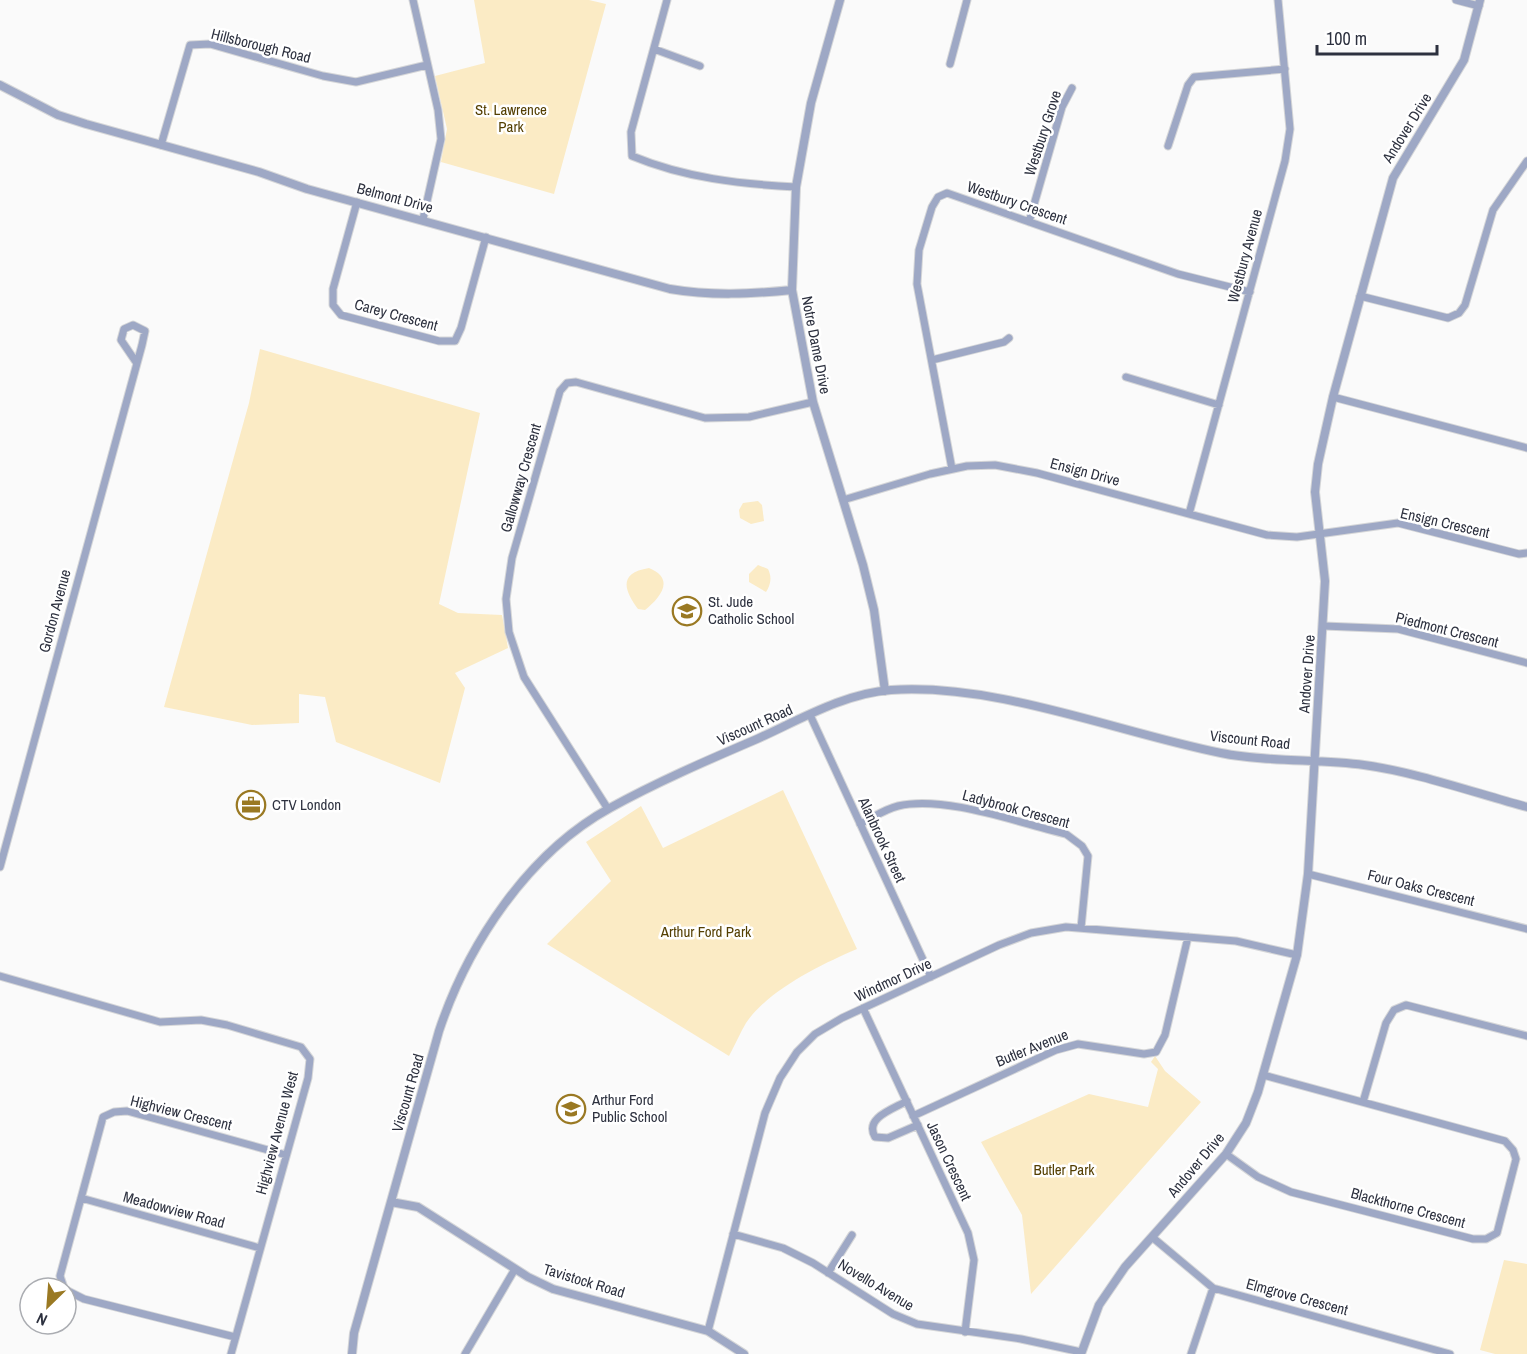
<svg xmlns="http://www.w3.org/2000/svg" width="1527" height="1354" viewBox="0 0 1527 1354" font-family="'Archivo Narrow',sans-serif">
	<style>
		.green { fill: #fbebc5 }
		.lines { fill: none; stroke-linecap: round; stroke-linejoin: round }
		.minor-casing { stroke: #d5d6d8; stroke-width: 9 }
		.tertiary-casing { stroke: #d5d6d8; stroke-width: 10 }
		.minor { stroke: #9ea8c5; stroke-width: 7 }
		.tertiary { stroke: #9ea8c5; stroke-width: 8 }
		.labels { text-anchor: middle; stroke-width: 5; stroke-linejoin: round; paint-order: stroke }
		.street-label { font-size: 15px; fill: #2d313f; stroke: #fff }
		.park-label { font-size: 15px; fill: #543f02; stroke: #fff }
		.poi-label { font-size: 15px; fill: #2d313f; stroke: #fff; text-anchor: start }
	</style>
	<rect width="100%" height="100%" fill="#fafafa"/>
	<path class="green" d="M474,0H589L606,4L554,194L441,162L447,129L435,76L485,63Z
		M260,349L480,413L439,604L458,613L502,615L508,648L455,673L465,688L440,783L336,742L325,697L299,694V723L252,725L164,707L249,403Z
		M758,501L762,505L764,521L751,524L740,518L739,510L743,503Z
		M758,565L768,569C772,577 771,584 766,592L749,582V574Z
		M649,568C676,579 660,598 645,610L638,609C624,590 618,573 649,568Z
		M783,790L857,949C822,964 768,990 746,1023C740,1033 735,1045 729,1056L547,944L611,881L586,842L641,806L663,848Z
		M1155,1056L1165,1071L1201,1102L1031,1294L1022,1215L981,1142L1089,1094L1148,1107L1158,1069L1151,1062Z
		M1504,1260L1527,1264V1354H1495L1480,1350Z"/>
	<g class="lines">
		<g class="minor-casing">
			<path id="minor" d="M413,0L438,110L441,139L423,219
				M667,0L631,132L632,156C685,178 740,184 796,187
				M1456,0L1479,6
				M654,49L700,66
				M950,64L967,0
				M161,145L190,45L210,44L323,76L356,82L427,65
				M1168,146L1188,85L1194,77L1285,69
				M357,202L333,289V305L341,315L439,341H455L461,328L486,237
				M1029,222L1062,107L1072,88
				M1360,296L1448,318L1459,313L1465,305L1493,210L1527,161
				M932,360L1004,342L1009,338
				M1126,377L1219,405
				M1333,397L1527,448
				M952,469L917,284L919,250L932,207L938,197L947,193L1178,274L1250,292
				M843,500L930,474L967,466L995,465L1037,473L1267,535L1297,537L1398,523L1519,554L1527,553
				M1189,514L1285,161L1290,129L1278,0
				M1324,626L1398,629L1527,663
				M810,715L931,977
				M608,809L524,677L509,632L506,599L512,558L560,391L567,383L576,382L705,418L749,417L813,402
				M860,824C872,818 885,809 898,806C945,795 1019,823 1066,834L1082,846L1088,856L1081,928
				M0,867L142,345L145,331L133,325L124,329L121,340L136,362
				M1308,874L1527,929
				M0,976L160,1022L201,1020L227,1025L301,1047L310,1059L308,1078L231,1354
				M863,1008L968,1233L974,1260L965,1332
				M907,1101C893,1109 864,1118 875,1137L888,1138L918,1125
				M1363,1102L1386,1023L1394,1010L1406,1005L1527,1036
				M913,1116L1056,1050L1078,1044L1144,1054L1156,1052L1165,1035L1188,937
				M1226,1154L1258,1177L1291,1192L1473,1239H1486L1497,1233L1516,1159L1513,1150L1505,1141L1263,1075
				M81,1198L260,1248
				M733,1234L783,1248L813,1263L893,1314L917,1324L1021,1339L1081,1352
				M1152,1237L1213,1288L1450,1354
				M828,1273L852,1235
				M64,1288L60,1276L103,1117L114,1112L127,1111L286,1155
				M66,1290L84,1299L235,1337
				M708,1331L765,1113L780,1078L797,1052L815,1034L842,1018L999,945L1031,933L1066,927L1236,941L1297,955
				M465,1354L515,1269
				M1191,1354L1213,1288"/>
		</g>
		<g class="tertiary-casing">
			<path id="tertiary" d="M840,0L811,103L796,187L792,290L813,402L863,565L874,610L885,691
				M0,85L58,115L86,124L259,172L307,189L670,289C711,296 751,294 792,290
				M391,1202L418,1207L528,1277L553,1289L708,1331L744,1354
				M352,1354L354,1333L439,1031C468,944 528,853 610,808C657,782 708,760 757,739C799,720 845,693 891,690C998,683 1116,732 1221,753C1265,762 1318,759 1364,765C1416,772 1475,793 1527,807
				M1081,1354L1099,1305L1125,1267L1226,1154L1246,1123L1258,1092L1297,955L1308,874L1325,581L1315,492L1318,464L1333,397L1393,178L1464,60L1480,0"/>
		</g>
		<use href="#minor" class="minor"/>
		<use href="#tertiary" class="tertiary"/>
	</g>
	<defs>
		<g id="school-ring" transform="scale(1.5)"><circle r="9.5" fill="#fff" stroke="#9a7923" stroke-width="1.5"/><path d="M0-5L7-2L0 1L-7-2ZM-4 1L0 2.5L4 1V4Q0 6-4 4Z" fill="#9a7923"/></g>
		<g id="office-ring" transform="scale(1.5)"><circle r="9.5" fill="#fff" stroke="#9a7923" stroke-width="1.5"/><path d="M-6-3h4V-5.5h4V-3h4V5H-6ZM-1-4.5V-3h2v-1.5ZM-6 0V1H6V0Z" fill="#9a7923"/></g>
	</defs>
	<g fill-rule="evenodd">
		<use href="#school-ring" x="687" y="611"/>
		<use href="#office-ring" x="251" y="805"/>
		<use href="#school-ring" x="571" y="1109"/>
	</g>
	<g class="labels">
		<g class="street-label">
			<text transform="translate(261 46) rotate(14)" y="5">Hillsborough Road</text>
			<text transform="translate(1407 128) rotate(-58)" y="5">Andover Drive</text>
			<text transform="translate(1043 133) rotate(-72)" y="5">Westbury Grove</text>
			<text transform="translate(395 198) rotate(15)" y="5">Belmont Drive</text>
			<text transform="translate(1017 203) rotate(19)" y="5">Westbury Crescent</text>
			<text transform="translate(1245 256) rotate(-75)" y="5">Westbury Avenue</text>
			<text transform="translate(396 315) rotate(15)" y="5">Carey Crescent</text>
			<text transform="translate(816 345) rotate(79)" y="5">Notre Dame Drive</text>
			<text transform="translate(1085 472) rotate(15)" y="5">Ensign Drive</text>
			<text transform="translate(521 478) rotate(-74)" y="5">Gallowway Crescent</text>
			<text transform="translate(1445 523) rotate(13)" y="5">Ensign Crescent</text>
			<text transform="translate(55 611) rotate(-75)" y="5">Gordon Avenue</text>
			<text transform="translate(1447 630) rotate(14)" y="5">Piedmont Crescent</text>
			<text transform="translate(1307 674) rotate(-86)" y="5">Andover Drive</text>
			<text transform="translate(755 725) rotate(-24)" y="5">Viscount Road</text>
			<text transform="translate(1250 740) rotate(6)" y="5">Viscount Road</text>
			<text transform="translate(1016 809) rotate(15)" y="5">Ladybrook Crescent</text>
			<text transform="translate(882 840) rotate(65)" y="5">Alanbrook Street</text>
			<text transform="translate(1421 888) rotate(14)" y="5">Four Oaks Crescent</text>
			<text transform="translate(893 980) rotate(-25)" y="5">Windmor Drive</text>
			<text transform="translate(1032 1048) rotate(-22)" y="5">Butler Avenue</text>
			<text transform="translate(408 1093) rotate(-74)" y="5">Viscount Road</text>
			<text transform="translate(181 1113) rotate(14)" y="5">Highview Crescent</text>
			<text transform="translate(277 1133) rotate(-75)" y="5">Highview Avenue West</text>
			<text transform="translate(949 1161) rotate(65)" y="5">Jason Crescent</text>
			<text transform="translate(1196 1165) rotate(-50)" y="5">Andover Drive</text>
			<text transform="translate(1408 1208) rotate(15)" y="5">Blackthorne Crescent</text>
			<text transform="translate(174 1210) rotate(15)" y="5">Meadowview Road</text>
			<text transform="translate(584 1281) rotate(17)" y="5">Tavistock Road</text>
			<text transform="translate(876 1285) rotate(31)" y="5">Novello Avenue</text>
			<text transform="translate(1297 1297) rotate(15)" y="5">Elmgrove Crescent</text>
		</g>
		<g class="park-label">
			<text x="511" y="115">St. Lawrence<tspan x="511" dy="17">Park</tspan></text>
			<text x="706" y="937">Arthur Ford Park</text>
			<text x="1064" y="1175">Butler Park</text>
		</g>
		<g class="poi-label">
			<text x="708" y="607">St. Jude<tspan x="708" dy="17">Catholic School</tspan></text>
			<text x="272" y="810">CTV London</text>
			<text x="592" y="1105">Arthur Ford<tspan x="592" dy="17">Public School</tspan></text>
		</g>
	</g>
	<g transform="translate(48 1306) rotate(205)"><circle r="28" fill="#ffffff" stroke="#abadb2" stroke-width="1.5"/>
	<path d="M0-4.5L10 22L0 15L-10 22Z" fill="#9a7923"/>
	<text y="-9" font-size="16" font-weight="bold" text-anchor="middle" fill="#2d313f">N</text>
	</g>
	<path d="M1317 45v9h120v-9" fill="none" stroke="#2d313f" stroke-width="3"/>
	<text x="1326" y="45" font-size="18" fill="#2d313f" stroke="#ffffff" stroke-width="4.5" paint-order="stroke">100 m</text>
</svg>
